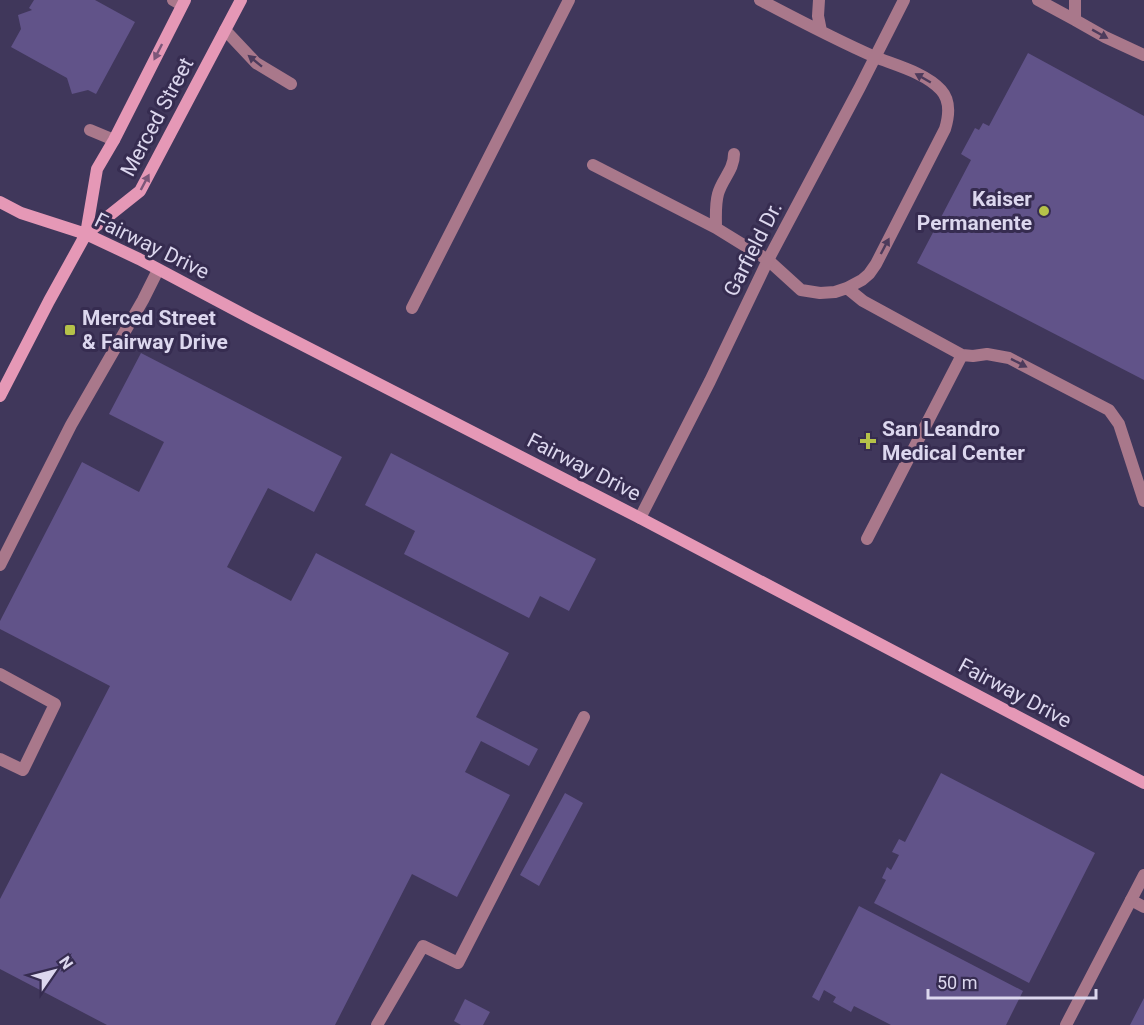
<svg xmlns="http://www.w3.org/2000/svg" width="1144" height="1025" viewBox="0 0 1144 1025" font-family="Roboto,sans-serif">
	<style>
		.building { fill: #615389 }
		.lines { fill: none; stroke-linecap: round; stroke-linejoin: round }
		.lane { stroke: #a9788b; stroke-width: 12 }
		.street { stroke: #a9788b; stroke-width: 12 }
		.secondary { stroke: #e598b6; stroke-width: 12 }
		.oneway { fill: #4d3b5c }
		.oneway2 { fill: #7c5779 }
		.poi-dot { fill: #b5c249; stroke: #362c50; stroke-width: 2 }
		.labels { text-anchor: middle; stroke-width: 6; stroke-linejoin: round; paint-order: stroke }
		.street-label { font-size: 21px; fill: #dcd7ee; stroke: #362c50 }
		.poi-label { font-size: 21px; font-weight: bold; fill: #dcd7ee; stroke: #362c50; text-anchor: start }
	</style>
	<rect width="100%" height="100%" fill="#40375b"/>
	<path class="building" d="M34,0H95L135,22L96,94L88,90L72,94L67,78L11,47L21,29L18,15L32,10L29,8Z
		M1028,53L1144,116V380L917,263L971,160L961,154L975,128L979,130L983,123L989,126Z
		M141,353L342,457L314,512L268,488L227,567L291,601L316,553L509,653L476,717L538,749L529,766L481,741L465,772L510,795L457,897L412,874L335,1025H107L0,969V899L110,686L0,629V621L82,462L139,492L164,442L109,414Z
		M391,453L596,559L569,611L540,596L529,618L404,554L415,531L365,505Z
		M941,773L1095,853L1029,983L874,903L886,880L882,878L887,867L891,870L899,855L892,852L899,839L905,842Z
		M565,793L583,803L539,886L520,875Z
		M859,906L1023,991L1006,1025H891L854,1006L851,1012L833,1002L836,997L824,990L819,1001L812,997Z
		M1144,998V1025H1130Z
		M465,999L490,1012L483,1025H461L454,1021Z"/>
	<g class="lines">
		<path class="lane" d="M173,0L182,5
			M819,0L818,16L821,31
			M1038,0L1075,20
			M1075,0V20L1105,37L1144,55
			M225,30L256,63L291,84
			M90,130L114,140
			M593,165L716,228L768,260L801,290L820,293L835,292L847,288L862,280L869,274L876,264L945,129C949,116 951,101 941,90C926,73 895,65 875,57C836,40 798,20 760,0
			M716,228C716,217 715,205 718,194C722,179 734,170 734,154
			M847,288L863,301L962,355L973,356L987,354L1009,358L1109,410L1119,424L1144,501
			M412,308L569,0
			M867,539L962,355
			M0,565L71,425L143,300L158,270
			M0,674L55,704L23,770L0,759
			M1131,900L1144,907
			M377,1025L423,946L458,963L584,717"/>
		<path class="street" d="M640,518L710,381L768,260L860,87L904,0
			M1066,1025L1144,875"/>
		<path class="secondary" d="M0,202L21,213L86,234L139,259L252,319L640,518L1144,783
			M86,234L140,191L241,0
			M0,396L49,301L86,234L97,169L114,140L185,0"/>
	</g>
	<defs><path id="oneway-solid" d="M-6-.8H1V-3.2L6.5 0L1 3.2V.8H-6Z" transform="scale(1.5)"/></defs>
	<g class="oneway">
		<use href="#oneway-solid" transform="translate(1100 34) rotate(29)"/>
		<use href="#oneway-solid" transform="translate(255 61) rotate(-141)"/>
		<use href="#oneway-solid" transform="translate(923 78) rotate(-150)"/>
		<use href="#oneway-solid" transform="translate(885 246) rotate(-62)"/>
		<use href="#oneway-solid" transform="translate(1019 363) rotate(27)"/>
	</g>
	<g class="oneway2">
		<use href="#oneway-solid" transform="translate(158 52) rotate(117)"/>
		<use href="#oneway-solid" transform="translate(145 182) rotate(-62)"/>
	</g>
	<g class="poi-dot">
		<circle cx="1044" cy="211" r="6"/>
		<rect x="64" y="324" width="12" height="12" rx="3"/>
		<path d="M865 432h6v6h6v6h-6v6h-6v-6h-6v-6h6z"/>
	</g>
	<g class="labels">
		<g class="street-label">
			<text transform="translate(157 117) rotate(-62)" y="7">Merced Street</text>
			<text transform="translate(152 246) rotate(26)" y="7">Fairway Drive</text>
			<text transform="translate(753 249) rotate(-63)" y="7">Garfield Dr.</text>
			<text transform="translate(584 467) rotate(27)" y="7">Fairway Drive</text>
			<text transform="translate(1015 693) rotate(28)" y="7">Fairway Drive</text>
		</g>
		<g class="poi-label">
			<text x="1032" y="206" text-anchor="end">Kaiser<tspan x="1032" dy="24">Permanente</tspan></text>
			<text x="82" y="325">Merced Street<tspan x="82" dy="24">&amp; Fairway Drive</tspan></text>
			<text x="882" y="436">San Leandro<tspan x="882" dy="24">Medical Center</tspan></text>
		</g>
	</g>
	<g transform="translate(54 971) rotate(55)" stroke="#362c50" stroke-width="4.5" paint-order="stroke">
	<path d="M0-4.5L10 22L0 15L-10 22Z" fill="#dcd7ee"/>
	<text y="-9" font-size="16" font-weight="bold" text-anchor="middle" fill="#dcd7ee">N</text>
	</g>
	<path d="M928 989v9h168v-9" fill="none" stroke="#dcd7ee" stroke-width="3"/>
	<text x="937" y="989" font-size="18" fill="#dcd7ee" stroke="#362c50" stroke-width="4.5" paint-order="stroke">50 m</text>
</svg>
